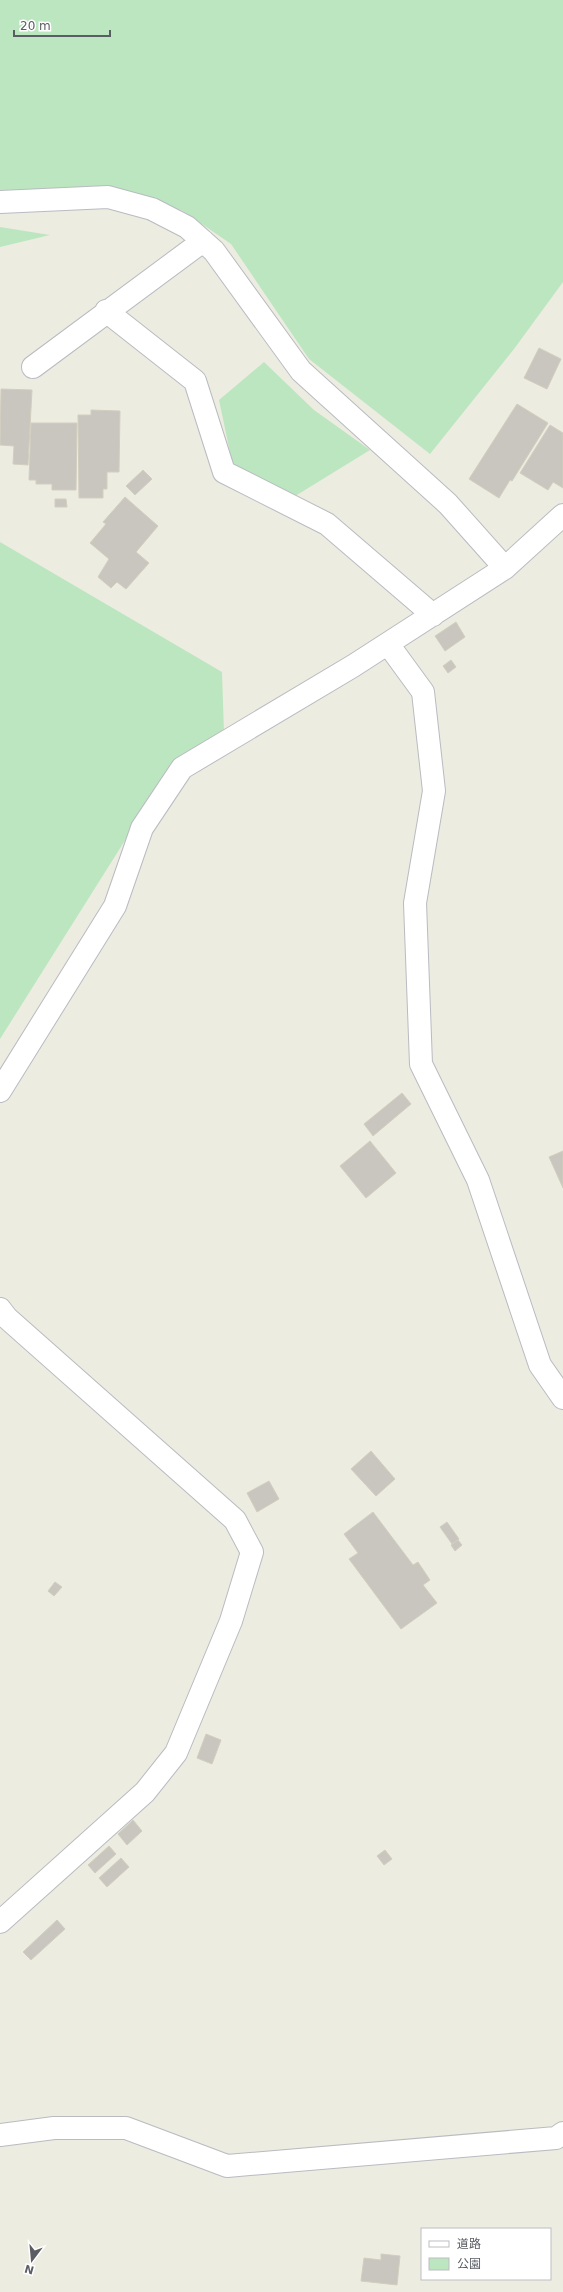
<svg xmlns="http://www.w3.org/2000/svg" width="563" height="2292" viewBox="0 0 563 2292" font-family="'DejaVu Sans','Noto Sans JP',sans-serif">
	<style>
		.green { fill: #bce6c0 }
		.building { fill: #c8c6be; stroke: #d2cebf }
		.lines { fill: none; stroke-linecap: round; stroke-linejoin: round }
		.minor-casing { stroke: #b9bbc1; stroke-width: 24 }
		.minor { stroke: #fff; stroke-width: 22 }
	</style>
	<rect width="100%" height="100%" fill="#edece1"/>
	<path class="green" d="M0,0H563V282L514,349L430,454L309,359L231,244L183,211L120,192L55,189L0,190Z
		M0,227L50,235L0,247Z
		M264,362L314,410L370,450L292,498L262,485L232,462L219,400Z
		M0,542L222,672L224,733L175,761L0,1039Z"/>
	<path class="building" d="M539,348L561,359L547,389L524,378Z
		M1,389L32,390L28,465L13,464L14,446L0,445Z
		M517,404L548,423L512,481L510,480L499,498L469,479Z
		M91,410L120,411L119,472H107V489H103V498H79L78,415H91Z
		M31,423H77L76,490H52V484H36V480H29Z
		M550,425L563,433V488L553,482L548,490L520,473Z
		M143,470L152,479L135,495L126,486Z
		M125,497L158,526L136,552L149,563L126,589L117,582L111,588L98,577L109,559L90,543L106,524L103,522Z
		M55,499H66L67,507H55Z
		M456,622L465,637L445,651L435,636Z
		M451,660L456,667L448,673L443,666Z
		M402,1093L411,1104L373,1136L364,1124Z
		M370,1141L396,1173L366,1198L340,1166Z
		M563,1151V1188L549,1157Z
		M371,1451L395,1479L376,1496L351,1469Z
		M269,1481L279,1499L257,1512L247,1493Z
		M373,1512L413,1565L418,1562L430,1580L423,1585L437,1603L401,1629L349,1559L358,1553L344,1534Z
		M447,1522L459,1539L452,1544L440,1527Z
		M458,1540L462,1545L455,1551L451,1545Z
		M55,1582L62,1587L54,1596L48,1591Z
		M206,1734L221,1740L212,1764L197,1758Z
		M133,1820L142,1831L127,1845L118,1834Z
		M109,1846L116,1854L95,1873L88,1865Z
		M385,1850L392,1859L384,1865L377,1856Z
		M121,1858L129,1867L107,1887L99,1878Z
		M57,1920L65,1929L31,1960L23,1952Z
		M381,2254L400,2256L397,2285L361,2281L364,2258L381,2260Z"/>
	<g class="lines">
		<g class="minor-casing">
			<path id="minor" d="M0,202L108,197L152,209L187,227L214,251L301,371L448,504L505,568
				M106,311L195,381L224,472L327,524L433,615
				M33,367L203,241
				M388,644L423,692L434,791L415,903L421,1064L478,1180L540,1365L563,1398
				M0,1091L115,906L142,828L182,768L353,666L505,568L563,515
				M0,1309L7,1318L235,1520L252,1552L231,1621L176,1753L145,1792L0,1922
				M0,2135L54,2128H126L227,2166L556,2138L563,2133"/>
		</g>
		<use href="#minor" class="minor"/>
	</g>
	<rect x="421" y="2228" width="130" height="52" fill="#ffffff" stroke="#bdbec1"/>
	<rect x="429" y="2241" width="20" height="6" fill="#ffffff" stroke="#bdbec1"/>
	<text x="457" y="2248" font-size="12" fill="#5a5d63">道路</text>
	<rect x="429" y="2258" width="20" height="12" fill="#bce6c0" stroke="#bdbec1"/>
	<text x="457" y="2268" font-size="12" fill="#5a5d63">公園</text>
	<g transform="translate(32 2260) rotate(196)" stroke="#ffffff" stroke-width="3" paint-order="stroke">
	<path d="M0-3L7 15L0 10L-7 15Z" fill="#5a5d63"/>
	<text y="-6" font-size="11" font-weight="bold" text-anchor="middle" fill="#5a5d63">N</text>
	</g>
	<path d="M14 30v6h96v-6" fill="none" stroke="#5a5d63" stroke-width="2"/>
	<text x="20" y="30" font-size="12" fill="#5a5d63" stroke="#ffffff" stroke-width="3" paint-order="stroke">20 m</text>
</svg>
